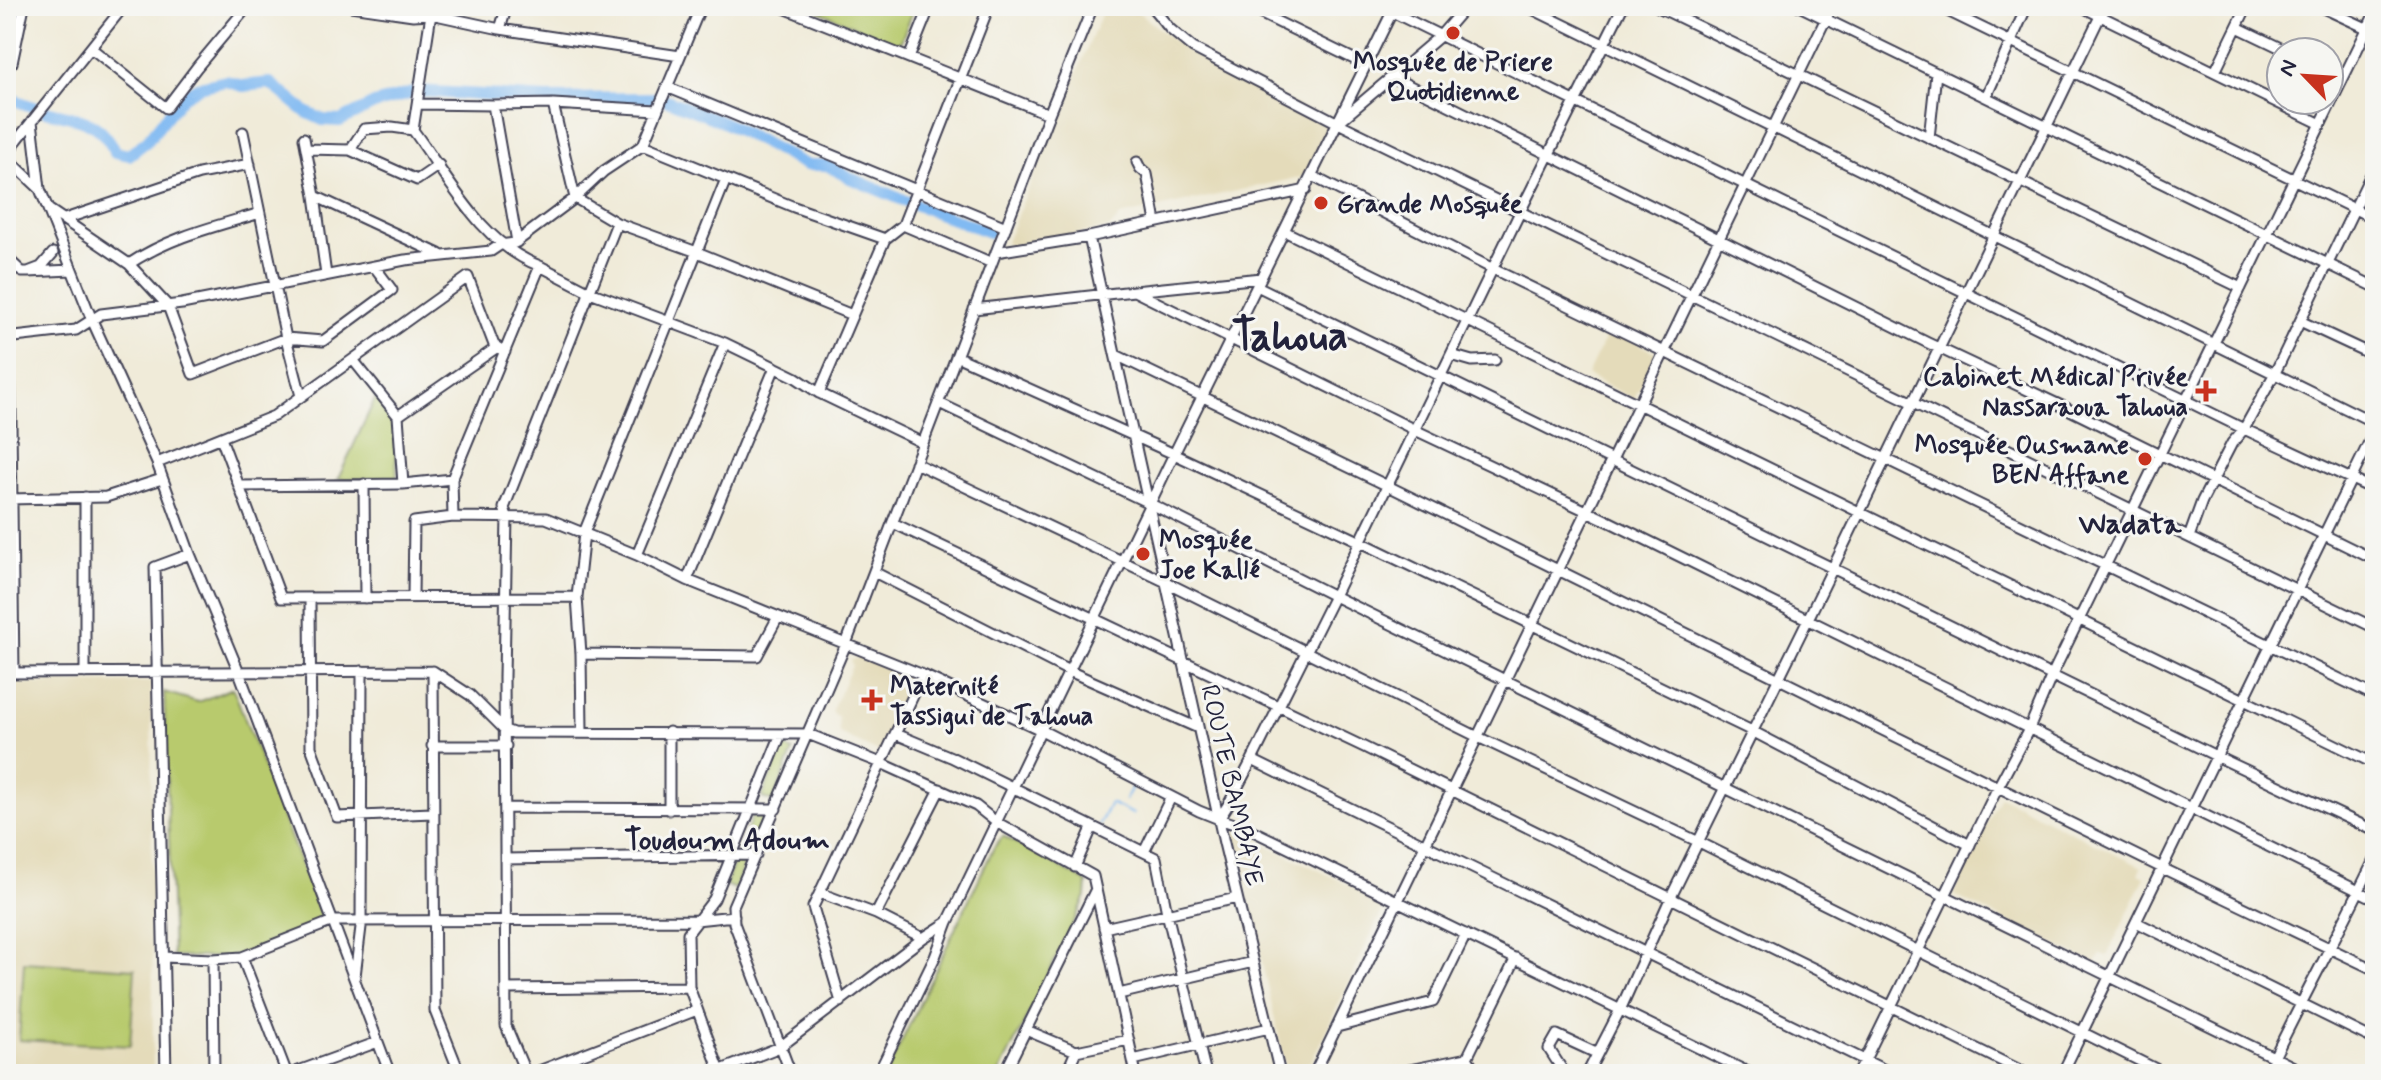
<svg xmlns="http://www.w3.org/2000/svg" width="2381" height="1080" viewBox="0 0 2381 1080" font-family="Mynerve,sans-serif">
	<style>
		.built { fill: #e4dbba }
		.green { fill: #b8ca6d; stroke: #6d7654; stroke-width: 2 }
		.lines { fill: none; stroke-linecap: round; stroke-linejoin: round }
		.stream { stroke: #81baf2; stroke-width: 2 }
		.river { stroke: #81baf2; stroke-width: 12 }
		.minor-casing { stroke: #414053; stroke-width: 13 }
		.minor { stroke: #fff; stroke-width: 9 }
		.poi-dot { fill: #c8321e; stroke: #f6f6f2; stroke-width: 3 }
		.labels { text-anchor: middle; stroke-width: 6; stroke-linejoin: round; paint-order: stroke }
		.poi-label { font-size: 26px; font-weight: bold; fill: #22223b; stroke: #f6f6f2; text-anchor: start }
		.street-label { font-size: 26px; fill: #22223b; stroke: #f6f6f2 }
		.quarter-label { font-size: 30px; font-weight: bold; fill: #22223b; stroke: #f6f6f2 }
		.town-label { font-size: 42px; font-weight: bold; fill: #22223b; stroke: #f6f6f2 }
	</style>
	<rect width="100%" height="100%" fill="#f6f6f2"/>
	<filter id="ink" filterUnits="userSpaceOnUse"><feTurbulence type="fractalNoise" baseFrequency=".0125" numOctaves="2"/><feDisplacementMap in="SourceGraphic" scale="16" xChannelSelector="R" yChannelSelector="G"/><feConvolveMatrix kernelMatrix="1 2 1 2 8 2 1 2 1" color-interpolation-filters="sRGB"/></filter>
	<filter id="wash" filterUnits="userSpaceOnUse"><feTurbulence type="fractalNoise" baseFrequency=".006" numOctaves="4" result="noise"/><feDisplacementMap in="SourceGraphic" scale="32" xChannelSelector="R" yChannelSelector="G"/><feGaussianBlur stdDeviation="1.8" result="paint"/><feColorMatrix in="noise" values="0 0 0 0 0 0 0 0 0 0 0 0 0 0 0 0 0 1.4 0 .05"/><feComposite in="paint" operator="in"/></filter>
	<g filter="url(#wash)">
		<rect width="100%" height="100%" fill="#f0ebd9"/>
		<path class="built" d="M1105,6H1131L1189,53L1259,86L1330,123L1331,129L1306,176L1120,216L1110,228L1010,246L1006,242Z
			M1609,330L1657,353L1634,399L1587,375Z
			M860,657L915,683L880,753L839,733L838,717L831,712L852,666L851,660Z
			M151,682L153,1074H6V684Z
			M2000,796L2142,867L2139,874L2145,877L2107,956L2101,954L2096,964L1953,895Z
			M1240,832L1386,903L1308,1069L1286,1067L1232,833Z"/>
		<path class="green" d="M807,6H915L899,46Z
			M376,397L395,422L397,478L338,479Z
			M233,688L324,924L246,957H173L164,692L198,702Z
			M782,746L793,751L773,802L762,798Z
			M753,814L764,818L753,848L742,843Z
			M1003,836L1087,882L1086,897L999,1074H886L994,847Z
			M735,861L744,864L735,889L725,885Z
			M24,962L135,969L130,1046L19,1040Z"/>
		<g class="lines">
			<path class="stream" d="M1125,800L1132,787
				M1099,825L1110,803L1133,814"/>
			<path class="river" d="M6,97C18,101 30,106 42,110C75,119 99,117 115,152L129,155L147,141L182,97L199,87L226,81L243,86L270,83L306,112L323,120L340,121L374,104L419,91L546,99L662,98L723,122L806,165H827L850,178L903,200L989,232"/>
		</g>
	</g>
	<g filter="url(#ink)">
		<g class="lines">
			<g class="minor-casing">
				<path id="minor" d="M351,6L413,15L431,14L500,29L680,56
					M779,6L1049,114
					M1151,6L1170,29L1193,48L1338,123L2375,628
					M1245,6L1366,65
					M1380,6L2244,429L2375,490
					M1526,6L2375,423
					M1623,6L1521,210L1334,596L1252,760L1228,805L1219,819L1249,829L1752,1074
					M1656,6L2241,288
					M1799,6L2375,287
					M1937,6L2375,219
					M2080,6L2321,124
					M2319,6L2375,32
					M431,14L413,130C449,179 481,244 540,266L452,479L453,517L546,518L637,555L687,580L923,675L1041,730L1199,811L1219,819
					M2237,27L2289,52
					M500,29L507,6
					M91,48L166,108L197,67L248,6
					M909,58L930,6
					M12,63L24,6
					M2329,71L2343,78
					M2215,72L2247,6
					M1392,77L1928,343L2068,409L2375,560
					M667,87L1006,227
					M1986,97L2027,6
					M417,104L493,105L517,242
					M553,104L575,198L617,223L697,252L852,315
					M493,105L553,104L657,110
					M1341,120L1440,36L1466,6
					M32,121L40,189
					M243,132L286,338L301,396
					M304,138L315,196L439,254
					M1929,138L1936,73
					M643,145L701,6
					M307,149L350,150L417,180L439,165
					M350,150L364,129L392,127L413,130
					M6,154L124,6
					M6,157L40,189L92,320L157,463L190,554L239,672L390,1074
					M1137,162L1140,168L1147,174L1156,222
					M1312,176L1493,269L2375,696
					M315,196L326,275
					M48,209L129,264L168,306L193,374L286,338L323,341L392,290L374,266
					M65,219L199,174L250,164
					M903,225L992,263
					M1284,231L2375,764
					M1089,237L1224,843L1280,1074
					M996,252L1089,237L1306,190
					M53,253L41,267L28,272L72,270
					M6,257L22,272H28
					M129,264C170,237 213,227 260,213
					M540,266L590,292L725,343L795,377L819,393L923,443
					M1257,286L2216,756L2375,831
					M1134,291L1261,278
					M974,309L1134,291L1415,430L1610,522L2375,899
					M2300,321L2375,356
					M7,334L10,338L14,673
					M6,338L76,330L101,314L182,304L405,260L491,251L500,245L515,243L575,198L604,171L643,145L794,207L885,239L903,225L989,6
					M1116,355L1388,486L2162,868L2375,970
					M1451,355L1472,361L1495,360
					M956,356L1174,454L1361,542L1752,731L1970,845
					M354,361L398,416L403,484
					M819,393L885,239
					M939,403L1157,507L1334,596L2308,1074
					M398,416L496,348
					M221,438L281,598L577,597
					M157,463L274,416L468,277L494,345L505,352
					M915,463L1166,582L1478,737L1699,842L2166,1074
					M364,484L365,598
					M239,486L403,484L452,479
					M85,497V673
					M8,499L106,497L162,479
					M893,523L1364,747L2028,1074
					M2189,537L2202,501L2232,443L2244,429L2274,375L2375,166
					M637,555L725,343
					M874,572L1069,671L1198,728
					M687,580L775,367
					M413,597L414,522L453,517
					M310,598L311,747L337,817L432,813
					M581,654L757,656L778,617
					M433,671L435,1011L460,1074
					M6,673L433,671L470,695L505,730L513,733L808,734L881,763L976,806L996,822L1093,876L1136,1074
					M582,731L581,654L577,597L584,533L726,179
					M896,734L951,757L1156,858L1167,913L1206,1074
					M432,746H506
					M1252,760L1893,1074
					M506,808L776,809
					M669,810V732
					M1144,852L1171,797
					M505,859L756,855
					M1075,867L1092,828
					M820,893L876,914L923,938
					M876,914L940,789
					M2136,922L2375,1040
					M1104,928L1237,898
					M164,957L213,959L242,957L333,921L696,920L734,916
					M242,957L287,1074
					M213,959L214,1074
					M355,976L361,927L362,671
					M506,989L689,987
					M1119,994L1253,962
					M841,1002L813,907L923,675
					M1337,1027L1433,1002L1466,934
					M1026,1030L1076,1051L1129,1040
					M1467,1058L1516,958
					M1133,1060L1269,1028
					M166,1074L155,567L190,554
					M290,1074L378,1042
					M526,1074L506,1026L504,677L507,516L504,508L617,223
					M531,1074L697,1010
					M711,1074L780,1047L923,938L948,922L1174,454L1395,6
					M721,1074L689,987L688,933L714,899L781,734
					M791,1074L734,923L733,906L846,644L1049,114L1093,6
					M878,1074L935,957L948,922
					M1004,1074L1096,889
					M1066,1074L1076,1051
					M1314,1074L1832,6
					M1390,1074L1467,1058L1478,1074
					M1565,1074L1549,1049L1557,1035L1596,1053
					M1587,1074L1621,1008L1671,897L1808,619L2105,6
					M1858,1074L1998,787L2029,729L2052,675L2375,13
					M2062,1074L2375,430
					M2266,1074C2301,1001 2340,931 2375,858"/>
			</g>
			<use href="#minor" class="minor"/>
		</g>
	</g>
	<g class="poi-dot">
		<circle cx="1453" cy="33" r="8"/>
		<circle cx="1321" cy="203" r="8"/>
		<path d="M2202 379h8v8h8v8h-8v8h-8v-8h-8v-8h8z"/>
		<circle cx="2145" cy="459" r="8"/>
		<circle cx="1143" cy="554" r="8"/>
		<path d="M868 688h8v8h8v8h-8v8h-8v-8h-8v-8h8z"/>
	</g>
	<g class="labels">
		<g class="poi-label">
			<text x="1453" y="70" text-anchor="middle">Mosquée de Priere<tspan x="1453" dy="30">Quotidienne</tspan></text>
			<text x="1337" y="212">Grande Mosquée</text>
			<text x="2188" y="385" text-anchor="end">Cabinet Médical Privée<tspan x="2188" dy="30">Nassaraoua Tahoua</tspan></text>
			<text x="2129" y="453" text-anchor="end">Mosquée Ousmane<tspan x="2129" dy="30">BEN Affane</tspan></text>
			<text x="1159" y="548">Mosquée<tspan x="1159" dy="30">Joe Kallé</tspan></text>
			<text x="890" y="694">Maternité<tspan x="890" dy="30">Tassigui de Tahoua</tspan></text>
		</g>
		<g class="street-label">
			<text transform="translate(1233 785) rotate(77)" y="9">ROUTE BAMBAYE</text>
		</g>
		<g class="quarter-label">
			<text x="2130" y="533">Wadata</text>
			<text x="727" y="849">Toudoum Adoum</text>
		</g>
		<g class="town-label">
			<text x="1290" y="349">Tahoua</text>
		</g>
	</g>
	<rect width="2381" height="1080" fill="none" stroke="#f6f6f2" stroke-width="32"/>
	<g transform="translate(2305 76) rotate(295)"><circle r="38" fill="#f6f6f2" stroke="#a1a1a9" stroke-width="2"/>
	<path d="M0-6L14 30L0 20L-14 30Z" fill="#c8321e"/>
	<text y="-12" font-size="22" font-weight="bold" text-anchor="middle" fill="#22223b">N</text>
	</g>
</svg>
